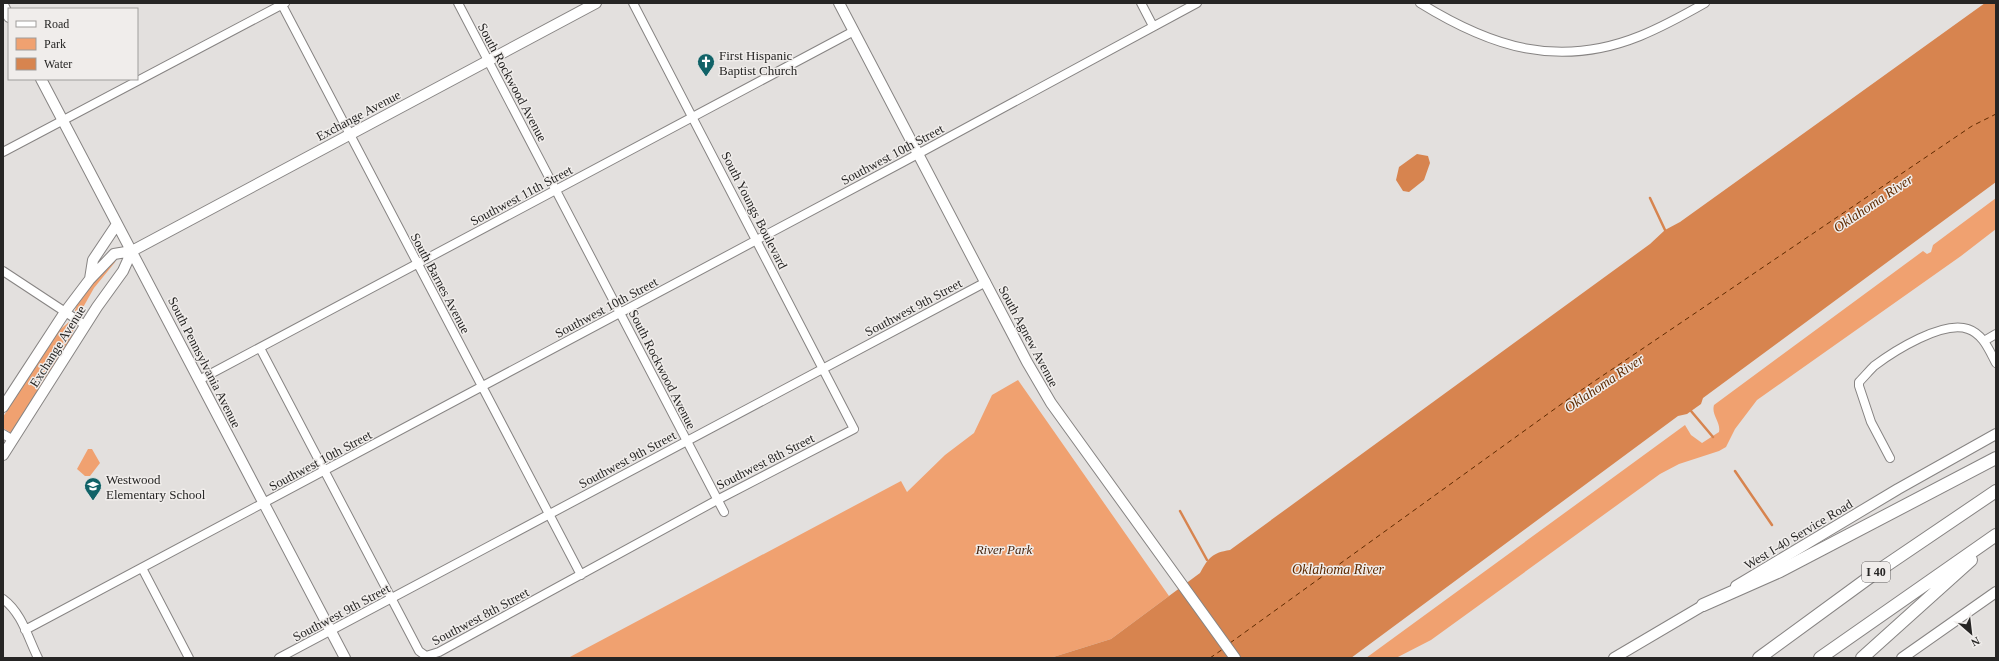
<svg xmlns="http://www.w3.org/2000/svg" width="1999" height="661" viewBox="0 0 1999 661" font-family="'Times New Roman',serif">
	<style>
		.green { fill: #f0a170 }
		.water { fill: #d7844f }
		.lines { fill: none; stroke-linecap: round; stroke-linejoin: round }
		.stream { stroke: #d7844f; stroke-width: 2.5 }
		.ferry { stroke: #5f2a00; stroke-width: 1; stroke-dasharray: 5 4; stroke-linecap: butt }
		.minor-casing { stroke: #878483; stroke-width: 10 }
		.major-casing { stroke: #878483; stroke-width: 12 }
		.highway-casing { stroke: #878483; stroke-width: 14 }
		.minor { stroke: #fff; stroke-width: 8 }
		.major { stroke: #fff; stroke-width: 10 }
		.highway { stroke: #fff; stroke-width: 12 }
		.labels { text-anchor: middle; stroke-width: 3; stroke-linejoin: round; paint-order: stroke }
		.shield { fill: #f0edeb; stroke: #636160; stroke-width: 1 }
		.shield-label { font-size: 12px; font-weight: bold; fill: #262524 }
		.poi-label { font-size: 13px; fill: #262524; stroke: #f0edeb; text-anchor: start }
		.street-label { font-size: 13px; fill: #262524; stroke: #f0edeb }
		.park-label { font-size: 13px; font-style: italic; fill: #482610; stroke: #f0edeb }
		.water-label { font-size: 14px; font-style: italic; fill: #5f2a00; stroke: #f0edeb }
	</style>
	<rect width="100%" height="100%" fill="#e3e0de"/>
	<path class="green" d="M1996,198V229L1961,256L1757,400L1735,429L1726,447L1719,451L1679,464L1660,474L1431,640L1396,658H1366L1685,425L1691,435L1702,443L1719,432C1721,422 1711,415 1714,405L1923,251L1927,254L1931,252L1933,245Z
		M116,261L94,288L81,311L78,312L75,311C77,298 105,268 116,261Z
		M69,322H74L73,332L70,341L11,433L3,428V417L56,333Z
		M1018,380L1169,596L1111,639L1050,658H568L901,481L907,492L945,455L974,433L992,395Z
		M88,449H92L100,463L90,476H85L77,469Z"/>
	<path class="water" d="M1985,3H1996V182L1703,398L1701,404L1687,414L1678,416L1351,658H1050L1111,639L1200,573C1209,557 1212,553 1230,550L1650,244L1665,230L1680,222Z
		M1417,154L1428,156L1430,163L1424,180L1409,192L1403,191L1396,180L1399,167Z"/>
	<g class="lines">
		<path class="stream" d="M1650,198L1665,230
			M1691,411L1713,437
			M1735,471L1772,525
			M1180,511L1207,560"/>
		<path class="ferry" d="M1230,643L1574,395L1972,126L1996,114
			M1210,658L1223,649"/>
		<g class="minor-casing">
			<path id="minor" d="M281,3L581,575
				M458,3L724,512
				M1141,3L1153,26
				M1420,3C1491,47 1558,69 1640,36C1662,27 1684,15 1705,3
				M3,152L285,3
				M3,271L85,325
				M1984,341L1996,334
				M260,348L419,651L426,656L439,652L719,499L854,429L633,3
				M199,380L854,31
				M3,434L13,440
				M1890,458L1871,422L1859,386V382C1864,377 1869,371 1874,366C1894,351 1943,320 1968,329C1983,334 1989,350 1996,363
				M142,568L189,658
				M3,599C22,613 28,638 38,658
				M25,630L903,162L1197,3
				M279,658L986,282"/>
		</g>
		<g class="major-casing">
			<path id="major" d="M839,3L1027,362L1051,403L1235,658
				M3,5L9,17
				M41,79L345,658
				M90,279L93,260L117,224
				M3,407L65,312L90,279L114,254L132,251L596,3
				M3,455L97,307L123,271L132,251
				M1736,586L1898,489L1996,434
				M1614,658L1709,602
				M1902,658L1996,592"/>
		</g>
		<g class="highway-casing">
			<path id="highway" d="M1703,605L1780,571L1996,458
				M1759,658L1878,571L1996,491
				M1820,658L1996,535
				M1862,658L1971,560"/>
		</g>
		<use href="#minor" class="minor"/>
		<use href="#major" class="major"/>
		<use href="#highway" class="highway"/>
	</g>
	<defs>
		<g id="church-pin" transform="scale(0.9)"><path d="M0 17L-7.5 6A9.5 9.5 0 1 1 7.5 6Z" fill="#116267" stroke="#f0edeb"/><path d="M-1.2-6h2.4v3.5h3.3v2.4h-3.3V6h-2.4V-.1h-3.3v-2.4h3.3Z" fill="#fff"/></g>
		<g id="school-pin" transform="scale(0.9)"><path d="M0 17L-7.5 6A9.5 9.5 0 1 1 7.5 6Z" fill="#116267" stroke="#f0edeb"/><path d="M0-5L7-2L0 1L-7-2ZM-4 1L0 2.5L4 1V4Q0 6-4 4Z" fill="#fff"/></g>
	</defs>
	<g fill-rule="evenodd">
		<use href="#church-pin" x="706" y="62"/>
		<use href="#school-pin" x="93" y="486"/>
	</g>
	<g class="labels">
		<rect class="shield" x="1862" y="562" width="28" height="20" rx="3"/>
		<g class="shield-label">
			<text x="1876" y="576">I 40</text>
		</g>
		<g class="poi-label">
			<text x="719" y="60">First Hispanic<tspan x="719" dy="15">Baptist Church</tspan></text>
			<text x="106" y="484">Westwood<tspan x="106" dy="15">Elementary School</tspan></text>
		</g>
		<g class="street-label">
			<text transform="translate(513 82) rotate(62)" y="5">South Rockwood Avenue</text>
			<text transform="translate(358 115) rotate(-28)" y="5">Exchange Avenue</text>
			<text transform="translate(892 154) rotate(-28)" y="5">Southwest 10th Street</text>
			<text transform="translate(521 195) rotate(-28)" y="5">Southwest 11th Street</text>
			<text transform="translate(755 210) rotate(63)" y="5">South Youngs Boulevard</text>
			<text transform="translate(441 283) rotate(62)" y="5">South Barnes Avenue</text>
			<text transform="translate(606 307) rotate(-28)" y="5">Southwest 10th Street</text>
			<text transform="translate(913 307) rotate(-28)" y="5">Southwest 9th Street</text>
			<text transform="translate(1029 336) rotate(62)" y="5">South Agnew Avenue</text>
			<text transform="translate(57 346) rotate(-58)" y="5">Exchange Avenue</text>
			<text transform="translate(205 362) rotate(63)" y="5">South Pennsylvania Avenue</text>
			<text transform="translate(663 369) rotate(63)" y="5">South Rockwood Avenue</text>
			<text transform="translate(627 459) rotate(-28)" y="5">Southwest 9th Street</text>
			<text transform="translate(320 460) rotate(-28)" y="5">Southwest 10th Street</text>
			<text transform="translate(765 461) rotate(-27)" y="5">Southwest 8th Street</text>
			<text transform="translate(1798 534) rotate(-31)" y="5">West I-40 Service Road</text>
			<text transform="translate(341 612) rotate(-28)" y="5">Southwest 9th Street</text>
			<text transform="translate(480 616) rotate(-28)" y="5">Southwest 8th Street</text>
		</g>
		<g class="park-label">
			<text x="1004" y="554">River Park</text>
		</g>
		<g class="water-label">
			<text transform="translate(1873 203) rotate(-34)" y="5">Oklahoma River</text>
			<text transform="translate(1604 383) rotate(-34)" y="5">Oklahoma River</text>
			<text x="1338" y="574">Oklahoma River</text>
		</g>
	</g>
	<rect width="1999" height="661" fill="none" stroke="#262524" stroke-width="8"/>
	<rect x="8" y="8" width="130" height="72" fill="#f0edeb" stroke="#9f9d9b"/>
	<rect x="16" y="21" width="20" height="6" fill="#ffffff" stroke="#9f9d9b"/>
	<text x="44" y="28" font-size="12" fill="#262524">Road</text>
	<rect x="16" y="38" width="20" height="12" fill="#f0a170" stroke="#9f9d9b"/>
	<text x="44" y="48" font-size="12" fill="#262524">Park</text>
	<rect x="16" y="58" width="20" height="12" fill="#d7844f" stroke="#9f9d9b"/>
	<text x="44" y="68" font-size="12" fill="#262524">Water</text>
	<g transform="translate(1971 633) rotate(152)" stroke="#f0edeb" stroke-width="3" paint-order="stroke">
	<path d="M0-3L7 15L0 10L-7 15Z" fill="#262524"/>
	<text y="-6" font-size="11" font-weight="bold" text-anchor="middle" fill="#262524">N</text>
	</g>
</svg>
